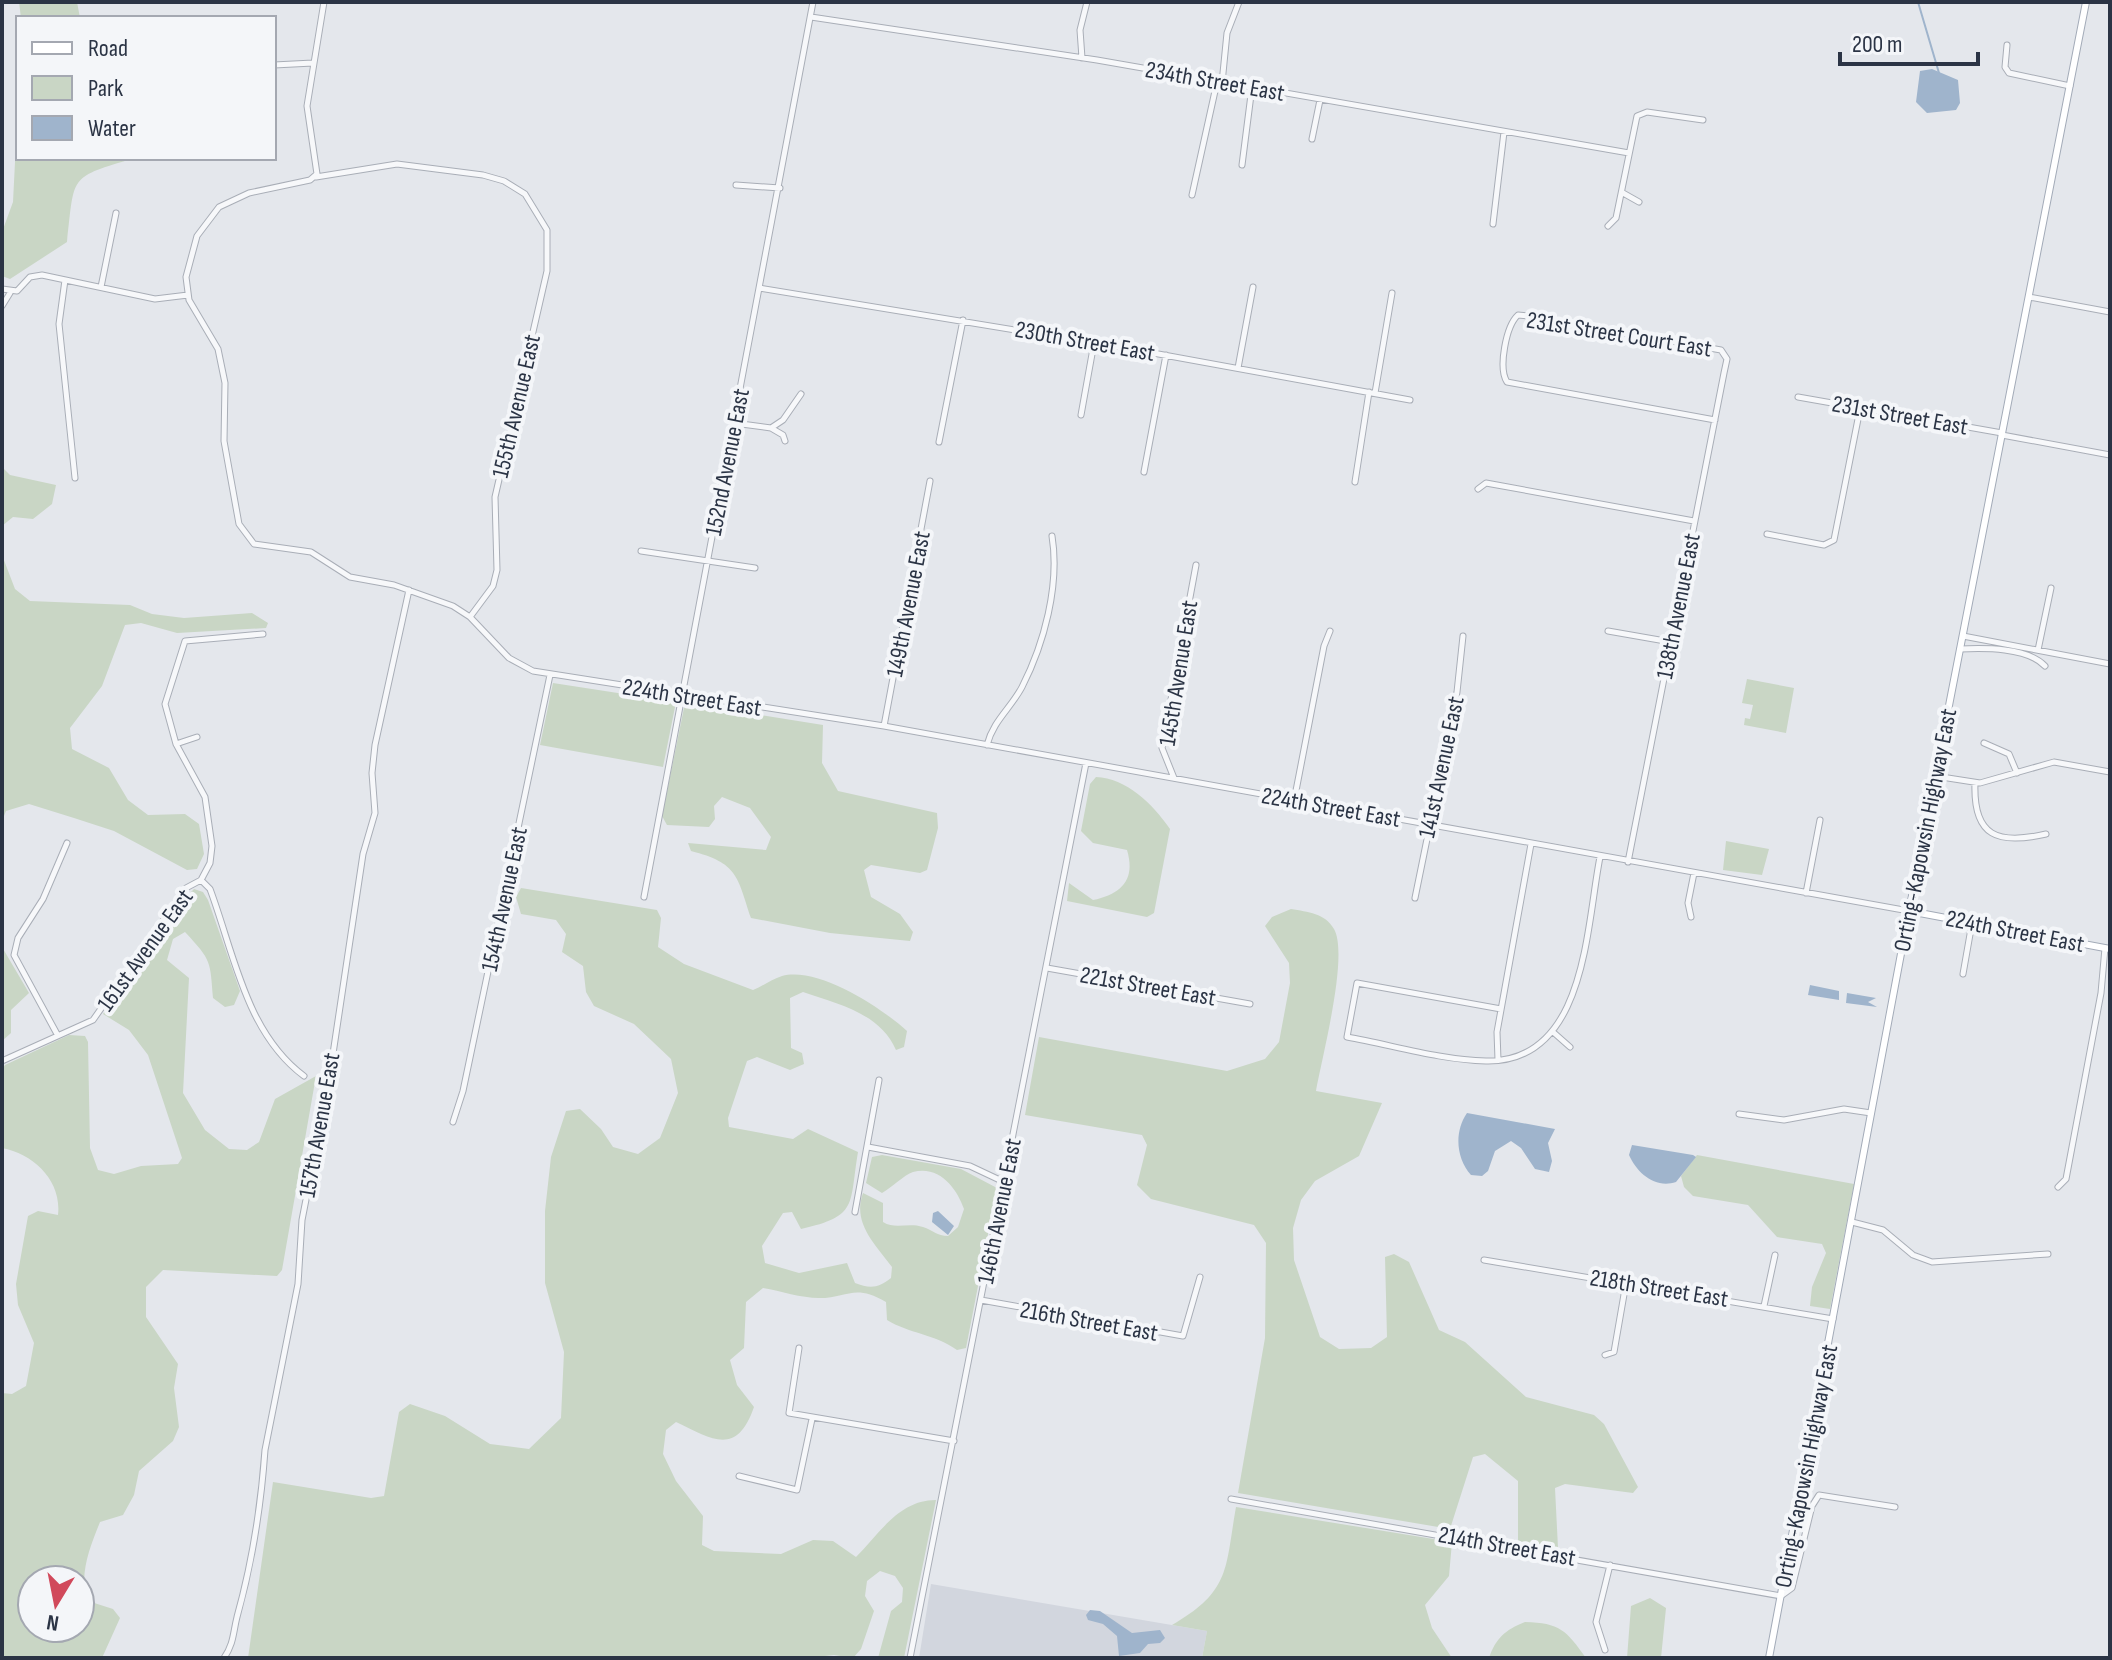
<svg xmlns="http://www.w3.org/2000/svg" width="2112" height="1660" viewBox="0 0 2112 1660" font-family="'Sofia Sans Condensed',sans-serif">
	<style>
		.built { fill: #d2d6de }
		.green { fill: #c9d6c5; fill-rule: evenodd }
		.water { fill: #9fb4cc }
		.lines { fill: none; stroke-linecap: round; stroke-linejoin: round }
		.stream { stroke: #9fb4cc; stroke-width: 2 }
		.minor-casing { stroke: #a9aeb7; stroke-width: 7 }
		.major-casing { stroke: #a3abb8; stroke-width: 8 }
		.minor { stroke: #f7f8fa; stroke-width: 5 }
		.major { stroke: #fff; stroke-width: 6 }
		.labels { text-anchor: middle; stroke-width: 8; stroke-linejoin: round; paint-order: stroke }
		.street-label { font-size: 24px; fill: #2b3445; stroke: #f4f6f9 }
	</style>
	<rect width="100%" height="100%" fill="#e4e7ec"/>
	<path class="built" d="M931,1584L1207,1631L1202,1658H919Z"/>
	<path class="green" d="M19,2H77L80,18H21Z
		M18,102V158H135C68,178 75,174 67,242L10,279L2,276V232L13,202Z
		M2,467L10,475L56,485L52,504L33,519L13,517L2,526Z
		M2,555L15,589L30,601L130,605L152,614L184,618L252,613L268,623L266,628L177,633L141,623L125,625L102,686L70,728L72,749L109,768L128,800L148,815L185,814L199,824L204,854L197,869L187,870L114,831L74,818L29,804L6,811L2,821Z
		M1747,679L1794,688L1786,733L1744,725L1745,718L1750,719L1753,705L1742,703Z
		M553,683L676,702L663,767L540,745Z
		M685,703L823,725L822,763L838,791L937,813L938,828L927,870L920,873L871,865L864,870L871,897L900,914L913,932L910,941L830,933L751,918C737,876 738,863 691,851L688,843L766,850L771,837L750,808L722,797L714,806L715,819L709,827L667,825L662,816Z
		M1096,777C1126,778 1153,804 1170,829L1154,913L1147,917L1067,901L1069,883L1093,900C1121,894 1136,880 1127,850L1093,843L1081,831L1090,784Z
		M1726,841L1769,849L1762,875L1723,870Z
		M521,888L657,910L661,918L658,947L684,964L753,990C763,986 772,979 782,976C818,966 882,1008 907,1031L904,1047L896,1050C880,1013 838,1004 803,992L790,998L791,1048L802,1053L804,1064L790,1070L757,1057L747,1061L728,1118L729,1127L793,1139L808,1129L858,1152C849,1205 859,1216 801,1229L792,1212L783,1213L762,1246L765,1263L799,1273L847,1263L855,1283C870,1289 879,1288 891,1278L892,1267C875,1244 852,1223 863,1193L883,1203V1222C896,1230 908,1222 923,1227C933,1230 937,1236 948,1236L958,1227L964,1209C957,1189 940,1165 913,1172C904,1175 891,1188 882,1193L866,1183L872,1157L882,1155L961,1169L997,1188L966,1348L957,1350C935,1334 910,1334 887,1320L886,1302C854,1283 848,1298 819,1298C801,1298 781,1291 763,1288L746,1302L744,1348L730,1360L737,1385L754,1407C737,1456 713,1440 676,1422L666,1430L663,1454L676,1481L703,1516L702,1545L714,1551L781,1554L813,1540L833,1541L856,1557C880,1533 899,1500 936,1500L904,1658H878L891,1611L902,1602L903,1588L895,1576L880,1571L867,1581L865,1596L874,1611L861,1649L853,1658L834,1655L807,1658H248L273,1482L371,1498L384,1496L399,1412L410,1404L445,1416L490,1444L529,1449L561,1418L564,1352L545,1283V1211L551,1157L566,1111L580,1109L601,1129L613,1147L638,1154L660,1138L678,1093L671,1059L634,1024L594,1006L586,992L583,966L562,952L566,934L556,920L521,914L516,897Z
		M194,889L203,892L208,900L240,991L234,1005L225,1007L213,998C210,961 212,961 185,932L173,939L167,960L189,978L183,1093L205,1130L229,1149L247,1150L259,1142L275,1099L316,1076L282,1270L277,1276L163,1270L146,1287V1317L178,1364L174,1388L179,1427L173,1441L139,1471L134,1495L123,1515L100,1522C90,1547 78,1576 88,1601L113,1609L120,1618L102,1658H2V1393L12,1394L26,1386L34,1343L18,1305L16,1284L28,1216L38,1211L58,1215C62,1181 34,1154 2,1148V1070L5,1065L69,1035L85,1036L88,1042L90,1148L98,1170L114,1174L141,1166L178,1164L182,1158L148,1055L129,1030L103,1014L178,905ZM32,1580H80V1628H32Z
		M1291,909C1308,912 1325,913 1334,929C1349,955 1322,1057 1316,1091L1382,1103L1359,1156L1315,1181L1301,1200L1293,1228L1294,1260L1320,1337L1339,1349L1371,1348L1387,1337L1385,1257L1394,1254L1409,1262L1439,1330L1465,1342L1526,1397L1594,1415L1604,1424L1638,1487L1633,1493L1565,1484L1555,1488L1558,1548L1518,1541V1481L1485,1454L1473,1457L1450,1529L1238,1493L1265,1338L1266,1243L1254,1225L1151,1199L1137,1185L1147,1145L1142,1135L1025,1115L1039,1037L1227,1071L1265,1059L1279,1042L1290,983L1289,963L1265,926L1272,917Z
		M2,947L29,993L11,1010V1033L2,1041Z
		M1697,1155L1854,1184L1830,1309L1810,1306L1812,1287L1826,1253L1822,1244L1777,1237L1748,1205L1693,1196L1684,1187L1681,1176Z
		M1236,1507L1452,1542L1449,1576L1425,1605L1432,1628L1452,1658H1202L1207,1631L1172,1625C1231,1591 1225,1569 1236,1507Z
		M1650,1598L1666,1608L1661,1658H1627L1631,1606Z
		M1525,1622C1560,1623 1566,1630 1586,1658H1489C1496,1638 1505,1630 1525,1622Z"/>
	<path class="water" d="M1932,69L1958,80L1960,103L1956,110L1927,113L1916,102L1920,71Z
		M1810,985L1839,991V1000L1808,995Z
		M1847,993L1876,998L1868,1002L1877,1007L1846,1003Z
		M1467,1113L1555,1129L1548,1143L1552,1161L1549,1172L1535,1169L1521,1148L1511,1141L1495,1151L1488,1171L1482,1176L1471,1175C1456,1158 1454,1132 1467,1113Z
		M1632,1145L1693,1155L1696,1157L1676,1182C1655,1189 1637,1173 1629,1155Z
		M938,1211L954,1226L948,1235L932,1222L933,1213Z
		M1090,1610L1100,1611L1132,1633L1160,1630L1165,1638L1160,1643L1148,1644L1140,1653L1119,1656L1117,1636L1103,1624L1088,1620L1086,1615Z"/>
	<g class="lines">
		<path class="stream" d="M1918,2L1939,73"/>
		<g class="minor-casing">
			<path id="minor" d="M324,2L307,106L317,174L310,180L249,193L219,207L197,236L186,277L189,300L218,349L225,383L224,441L239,524L254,544L311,552L350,577L394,585L453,606L470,617L509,658L533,671L884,726L1909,911
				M811,17L1097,60L1629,153
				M2007,45L2005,67L2009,73L2070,86
				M1082,58L1080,30L1087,2
				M274,65L313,63
				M1222,83L1227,33L1239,2
				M1312,139L1320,100
				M1242,165L1252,87
				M316,177L397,164L483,175L504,181L525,194L547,230V271L495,497L497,570L493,586L470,617
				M736,185L780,188
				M1623,193L1639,202
				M1192,195L1217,82
				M1493,224L1504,132
				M1608,226L1616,218L1637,116L1647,112L1703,120
				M65,280L59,324L75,478
				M101,287L116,213
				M759,288L1131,349L1410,400
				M2,289L17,291L30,277L42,275L155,299L188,295
				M2029,297L2110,312
				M2,306L10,293
				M1238,368L1253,287
				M1375,393L1392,293
				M1798,397L2002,433
				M1081,415L1094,343
				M734,423L771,428L783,435L785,441
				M771,428L783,420L801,394
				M2002,435L2110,455
				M939,442L963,320
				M1144,472L1166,355
				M1355,482L1369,392
				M1478,489L1486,483L1694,521
				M1767,534L1824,545L1834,540L1860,409
				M641,551L755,568
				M1608,631L1671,642
				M1963,636L2110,664
				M1960,649C1984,648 2027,647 2045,666
				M2038,650L2051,588
				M884,726L930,481
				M1984,743L2009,754L2017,773
				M176,744L197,737
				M987,745C993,721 1011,708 1022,687C1044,644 1060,585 1052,536
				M1935,776L1980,783L2054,762L2110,772
				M1174,778L1162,748L1196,565
				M1975,783C1973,837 1998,845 2046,834
				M1294,801L1324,646L1330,631
				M1628,862L1724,373L1727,359L1721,350L1530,316L1518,315C1506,326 1498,368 1507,382L1715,420
				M201,880L210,863L212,846L205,797L176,744L165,704L185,641L263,634
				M201,880L210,889C234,953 246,1033 304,1076
				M1806,893L1820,820
				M644,897L813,2
				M1415,898L1457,692L1463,636
				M1691,917L1688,903L1694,873
				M1047,968L1250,1004
				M1963,974L1972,923
				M1501,1009L1357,983L1347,1037C1392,1045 1441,1060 1486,1061C1586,1063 1586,928 1600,857
				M1553,1032L1570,1047
				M57,1034L14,955L18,938L43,899L67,843
				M1498,1060L1497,1032L1531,844
				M2,1061L93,1020L186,888L201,880
				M1739,1114L1784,1120L1844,1109L1871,1113
				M453,1122L463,1091L550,675
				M868,1147L970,1166L1004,1182
				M2058,1187L2066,1179L2101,993L2105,948
				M855,1212L879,1080
				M1852,1222L1883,1230L1913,1255L1932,1262L2048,1254
				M1484,1260L1833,1319
				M981,1300L1183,1336L1200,1277
				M1764,1306L1775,1255
				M799,1348L789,1413L954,1441
				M1605,1355L1614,1352L1626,1283
				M739,1476L797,1490L812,1419
				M1231,1499L1781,1596L1792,1588L1812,1506L1819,1495L1895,1507
				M1605,1650L1596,1622L1610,1565
				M224,1658C234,1643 233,1633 237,1617C252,1563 261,1506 265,1450L298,1284L302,1220L328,1087L363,854L375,813L372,773L375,745L409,590
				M910,1658L1086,763"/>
		</g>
		<g class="major-casing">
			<path id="major" d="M1909,911L2110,949
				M1769,1658L1909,911L2086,2"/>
		</g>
		<use href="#minor" class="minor"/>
		<use href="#major" class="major"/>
	</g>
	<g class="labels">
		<g class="street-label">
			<text transform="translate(1215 81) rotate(10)" y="8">234th Street East</text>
			<text transform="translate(1619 334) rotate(9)" y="8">231st Street Court East</text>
			<text transform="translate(1085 341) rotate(10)" y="8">230th Street East</text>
			<text transform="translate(516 406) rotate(-77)" y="8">155th Avenue East</text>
			<text transform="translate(1900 415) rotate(10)" y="8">231st Street East</text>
			<text transform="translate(727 462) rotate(-79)" y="8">152nd Avenue East</text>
			<text transform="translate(908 604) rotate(-79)" y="8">149th Avenue East</text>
			<text transform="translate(1678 606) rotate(-79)" y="8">138th Avenue East</text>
			<text transform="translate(1178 673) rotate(-81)" y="8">145th Avenue East</text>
			<text transform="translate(692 697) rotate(9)" y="8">224th Street East</text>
			<text transform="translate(1441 767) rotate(-78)" y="8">141st Avenue East</text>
			<text transform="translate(1331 807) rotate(10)" y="8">224th Street East</text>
			<text transform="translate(1925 830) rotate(-79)" y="8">Orting-Kapowsin Highway East</text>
			<text transform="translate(504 899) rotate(-78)" y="8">154th Avenue East</text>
			<text transform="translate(2015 931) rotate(11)" y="8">224th Street East</text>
			<text transform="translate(145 950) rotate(-54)" y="8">161st Avenue East</text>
			<text transform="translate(1148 986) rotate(10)" y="8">221st Street East</text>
			<text transform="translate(319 1125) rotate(-80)" y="8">157th Avenue East</text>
			<text transform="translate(999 1211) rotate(-79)" y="8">146th Avenue East</text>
			<text transform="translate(1659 1288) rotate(9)" y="8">218th Street East</text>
			<text transform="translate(1089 1321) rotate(10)" y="8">216th Street East</text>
			<text transform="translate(1806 1466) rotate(-79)" y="8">Orting-Kapowsin Highway East</text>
			<text transform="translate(1507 1546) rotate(10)" y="8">214th Street East</text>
		</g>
	</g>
	<rect width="2112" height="1660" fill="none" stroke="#2b3445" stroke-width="8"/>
	<rect x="16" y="16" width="260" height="144" fill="#f4f6f9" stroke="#a4a8b1" stroke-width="2"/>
	<rect x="32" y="42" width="40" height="12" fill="#ffffff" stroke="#a4a8b1" stroke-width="2"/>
	<text x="88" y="56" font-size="24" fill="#2b3445">Road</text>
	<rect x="32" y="76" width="40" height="24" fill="#c9d6c5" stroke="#a4a8b1" stroke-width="2"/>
	<text x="88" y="96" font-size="24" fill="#2b3445">Park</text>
	<rect x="32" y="116" width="40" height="24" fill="#9fb4cc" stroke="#a4a8b1" stroke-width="2"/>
	<text x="88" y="136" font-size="24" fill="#2b3445">Water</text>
	<g transform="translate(56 1604) rotate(190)"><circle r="38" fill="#f4f6f9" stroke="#a4a8b1" stroke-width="2"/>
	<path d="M0-6L14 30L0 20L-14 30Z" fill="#d1495b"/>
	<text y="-12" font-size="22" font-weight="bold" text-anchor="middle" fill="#2b3445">N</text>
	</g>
	<path d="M1840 52v12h138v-12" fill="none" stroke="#2b3445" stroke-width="4"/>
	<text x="1852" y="52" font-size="24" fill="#2b3445" stroke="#f4f6f9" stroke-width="6" paint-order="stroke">200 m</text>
</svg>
